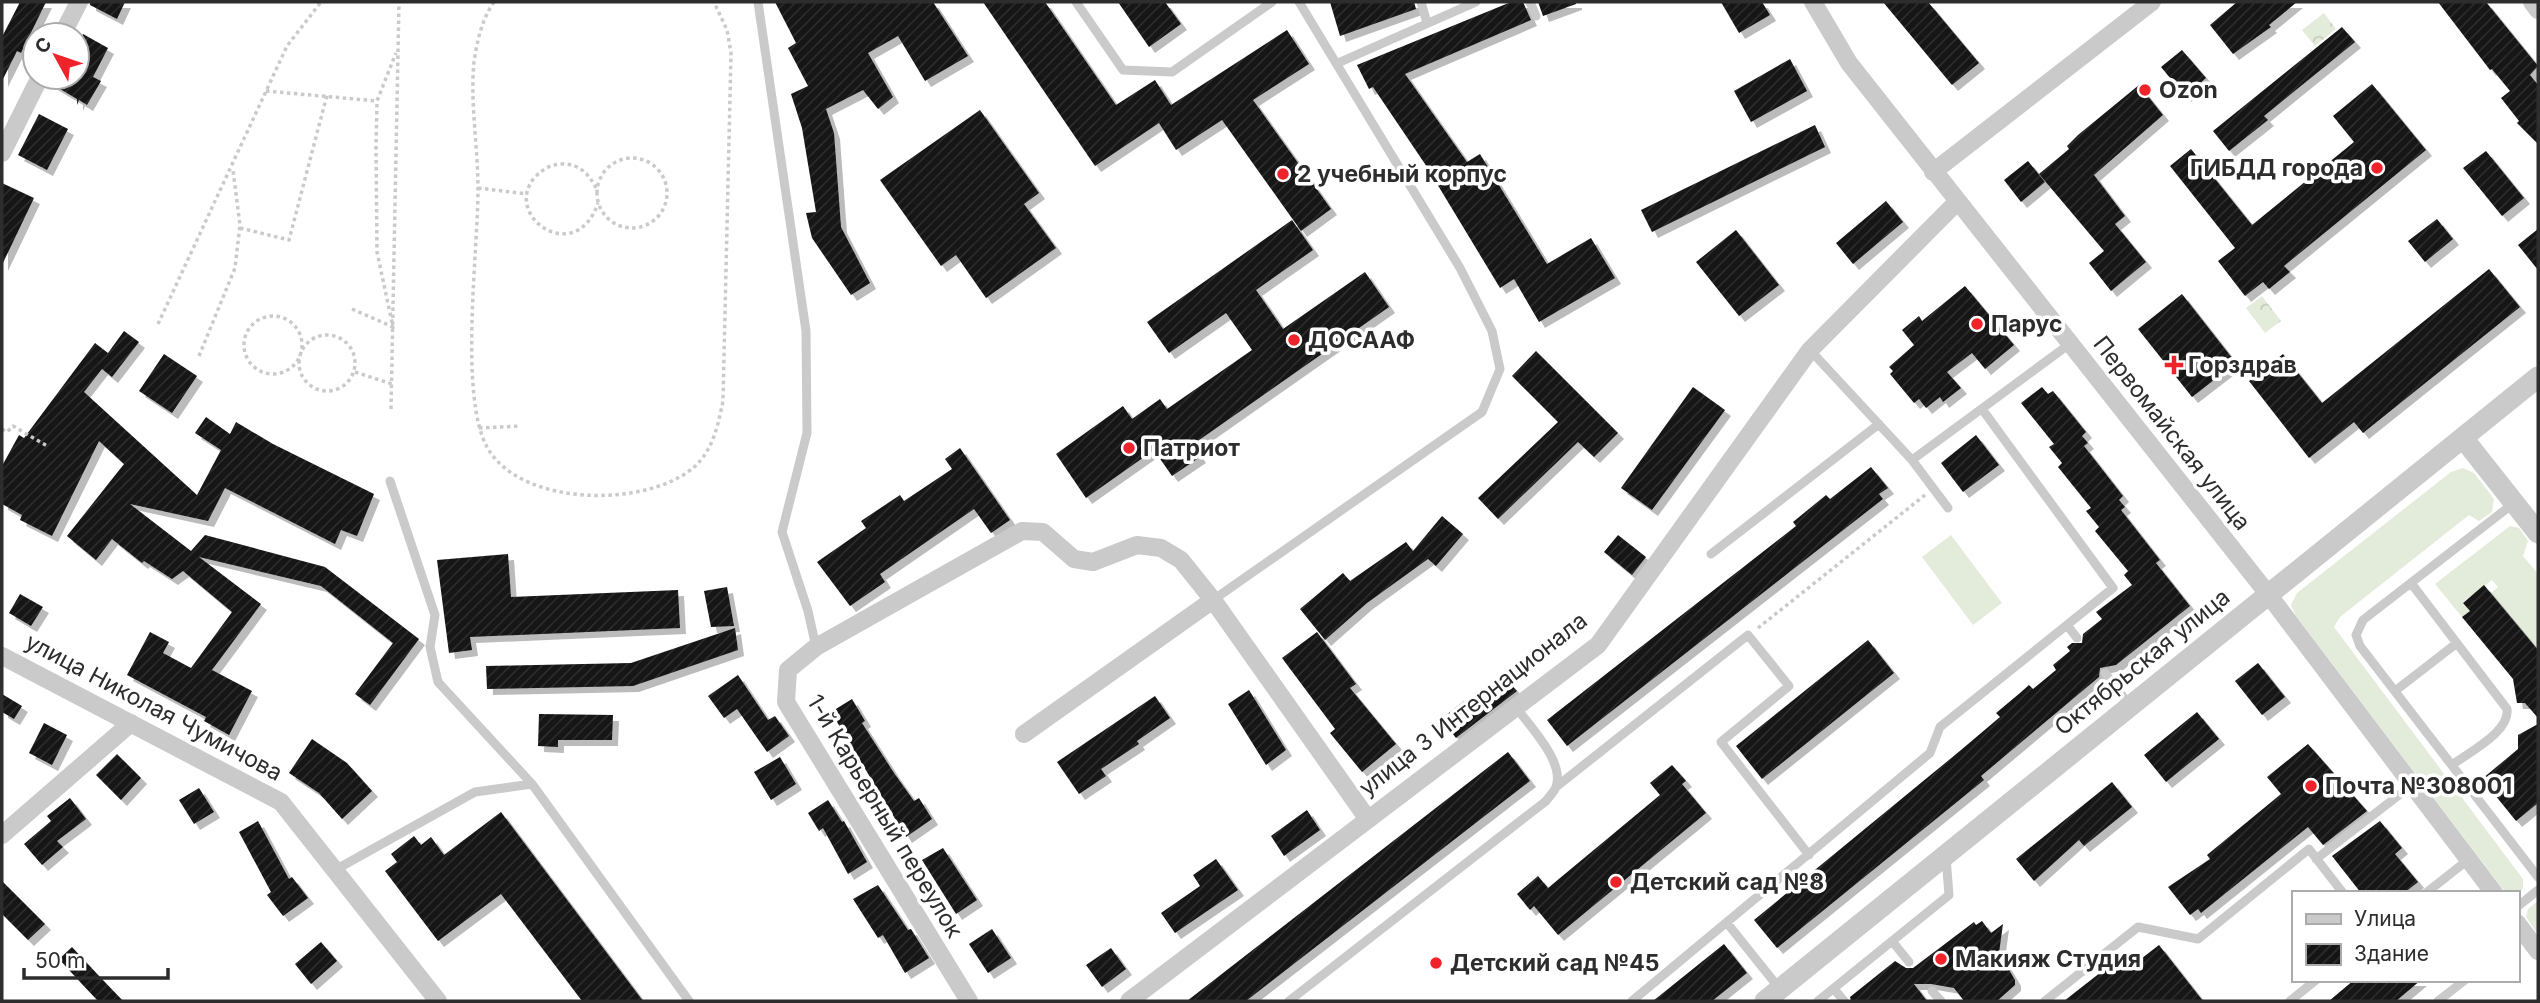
<svg xmlns="http://www.w3.org/2000/svg" width="2540" height="1003" viewBox="0 0 2540 1003" font-family="Inter,sans-serif">
	<style>
		.grass { fill: #e3ecda }
		.forest { fill: url(#forest-crowns) }
		.building { fill: url(#building-hatch); filter: url(#shadow) }
		.lines { fill: none; stroke-linecap: round; stroke-linejoin: round }
		.path { stroke: #cacaca; stroke-width: 3.5; stroke-dasharray: 3.5 3.5; stroke-linecap: butt }
		.service { stroke: #cacaca; stroke-width: 9 }
		.minor { stroke: #cacaca; stroke-width: 18 }
		.tertiary { stroke: #cacaca; stroke-width: 21 }
		.poi-dot { fill: #f1232a; stroke: #fff; stroke-width: 2.5 }
		.labels { text-anchor: middle; stroke-width: 7; stroke-linejoin: round; paint-order: stroke }
		.poi-label { font-size: 23px; font-weight: bold; fill: #2d2d2d; stroke: #fff; text-anchor: start }
		.street-label { font-size: 23px; fill: #2d2d2d; stroke: #fff }
	</style>
	<defs>
		<pattern id="forest-crowns" width="20" height="18" patternUnits="userSpaceOnUse" patternTransform="scale(1.75)"><rect width="20" height="18" fill="#e3ecda"/><path d="M2 6a3 3 0 1 1 6 0M12 15a3 3 0 1 1 6 0" fill="none" stroke="#c3cbbb"/></pattern>
		<pattern id="building-hatch" width="6" height="6" patternUnits="userSpaceOnUse" patternTransform="scale(1.75)"><rect width="6" height="6" fill="#141414"/><path d="M-1 1l2-2M0 6l6-6M5 7l2-2" fill="none" stroke="#2e2e2e"/></pattern>
		<filter id="shadow"><feDropShadow dx="6" dy="6" stdDeviation="0" flood-color="#0004"/></filter>
	</defs>
	<rect width="100%" height="100%" fill="#fff"/>
	<path class="grass" d="M2463,468L2474,473L2494,499L2492,512L2479,521L2469,515L2340,617L2334,627L2523,879V888L2517,895L2505,892L2296,616L2291,605L2297,593L2451,472Z
		M2510,526L2519,528L2528,541L2523,556L2538,574V650L2491,593L2498,587L2492,580L2463,602L2470,611L2462,617L2435,584Z
		M1951,535L2002,603L1973,625L1922,557Z
		M2538,901V935L2526,917L2528,909Z"/>
	<path class="forest" d="M2324,13L2336,29L2315,46L2302,30Z
		M2262,296L2281,321L2265,333L2246,308Z"/>
	<path class="building" d="M20,2H46L21,53L17,51L2,81V37Z
		M90,2H125L117,19L90,5Z
		M775,2H933L968,56L925,81L898,36L868,53L893,97L878,109L863,90L826,109L834,133L841,227L870,283L851,295L812,238L806,213L816,212L802,128L791,94L808,86L788,48L796,43Z
		M983,2H1045L1116,105L1155,80L1171,105L1287,30L1309,64L1253,100L1331,209L1301,231L1222,120L1176,150L1159,123L1095,166Z
		M1118,2H1165L1181,24L1149,47Z
		M1330,2H1414L1416,9L1340,36Z
		M1511,2H1523L1531,20L1405,74L1467,162L1480,154L1547,264L1591,238L1615,278L1539,322L1514,279L1500,288L1425,164L1373,87L1369,89L1357,65Z
		M1538,2H1576V4L1543,16Z
		M1721,2H1762L1770,15L1739,33Z
		M1883,2H1928L1979,63L1952,85Z
		M2237,2H2297L2269,25L2271,27L2233,54L2210,25Z
		M2438,2H2486L2538,66L2530,75L2538,85V144L2517,123L2519,121L2501,98L2510,91L2492,69L2490,70Z
		M2342,27L2355,42L2264,116L2268,120L2229,151L2213,131Z
		M83,34L108,48L93,77L101,81L87,105L79,100L77,105V99L50,83L51,77H77V44Z
		M2182,50L2206,78L2185,96L2161,67Z
		M1790,59L1807,91L1751,122L1734,91Z
		M2372,84L2426,150L2284,266L2290,272L2269,289L2263,282L2245,296L2218,261L2235,248L2170,166L2191,149L2252,225L2354,142L2333,116Z
		M2139,85L2163,115L2094,175L2125,216L2115,224L2146,262L2111,291L2089,263L2104,251L2039,174L2069,149L2067,146L2078,135Z
		M980,110L1039,193L1024,204L1056,248L986,298L956,255L941,266L880,180Z
		M39,114L68,129L47,170L18,155Z
		M1815,125L1825,147L1652,232L1641,210Z
		M2486,151L2524,198L2502,216L2463,168Z
		M2028,161L2045,182L2021,202L2004,180Z
		M2,183L34,198L2,265Z
		M1886,201L1903,222L1853,264L1836,243Z
		M2437,219L2453,239L2425,262L2408,241Z
		M1292,220L1313,250L1256,290L1283,329L1365,272L1389,307L1192,445L1200,457L1172,476L1154,450L1086,498L1056,454L1123,406L1132,419L1160,399L1167,409L1252,350L1226,313L1169,353L1147,322Z
		M2538,229V270L2518,245Z
		M1736,230L1779,285L1739,316L1696,262Z
		M2489,269L2520,307L2363,433L2354,422L2309,458L2249,381L2283,354L2322,403Z
		M1965,286L2014,345L1985,369L1972,353L1947,372L1961,388L1943,402L1940,397L1926,408L1919,399L1914,403L1890,374L1893,371L1889,367L1914,345L1902,330L1919,316L1922,321Z
		M2182,294L2236,363L2192,397L2138,329Z
		M124,331L139,342L112,377L102,369L84,392L197,495L221,450L195,433L206,417L230,434L236,422L273,444L374,494L357,536L341,530L335,544L225,488L208,521L130,504L191,551L205,535L325,567L419,639L370,705L355,694L393,643L321,586L199,557L261,604L212,670L252,691L229,735L204,721L206,717L127,675L150,632L169,642L163,653L191,668L232,612L183,571L172,579L144,561L142,563L112,539L96,560L67,536L124,464L99,441L52,536L20,520L22,515L2,504V466L19,435L24,438L95,343L108,353Z
		M1536,351L1618,433L1594,457L1578,442L1498,519L1478,498L1558,422L1512,376Z
		M164,354L197,376L172,413L139,391Z
		M1693,387L1725,410L1652,510L1621,488Z
		M2042,387L2048,394L2053,391L2086,432L2082,436L2088,443L2084,446L2123,496L2119,500L2125,507L2121,510L2160,560L2156,563L2190,606L2116,665L2100,668L2099,677L1981,776L1984,780L1777,948L1754,920L1961,750L2000,717L1996,713L2020,693L2029,685L2033,689L2056,670L2053,665L2070,651L2067,647L2072,643H2082L2083,634L2102,619L2096,612L2132,585L2124,575L2128,571L2095,531L2099,527L2086,511L2091,508L2058,467L2062,463L2049,447L2054,444L2021,403Z
		M1976,435L1999,465L1963,492L1941,463Z
		M960,448L1010,520L991,533L974,509L880,574L885,582L850,606L817,562L866,528L861,521L900,495L904,501L952,469L945,459Z
		M1871,467L1888,488L1879,494L1883,499L1567,746L1547,720L1796,526L1793,522L1826,495L1830,499Z
		M1442,516L1463,534L1436,566L1428,559L1367,603L1325,640L1300,609L1343,573L1350,581L1406,542L1413,551Z
		M1618,535L1646,557L1632,575L1604,552Z
		M508,554L511,597L678,590L680,628L470,637L472,650L449,653L437,560Z
		M2484,585L2538,650V718L2525,703H2517L2513,679L2462,617L2470,611L2463,603Z
		M727,587L734,626L711,627L704,591Z
		M20,594L43,607L31,626L9,613Z
		M735,628L738,650L633,686L487,689L486,666L631,663Z
		M1317,632L1356,684L1350,688L1396,744L1362,772L1330,733L1335,729L1282,658Z
		M1868,640L1894,673L1762,779L1736,746Z
		M2258,663L2285,697L2262,715L2235,681Z
		M1501,674L1517,691L1456,738L1441,719L1464,701L1468,705Z
		M738,675L768,720L775,716L789,736L767,752L737,709L724,718L708,696Z
		M1249,690L1286,750L1266,765L1228,704Z
		M2,694L22,706L14,719L2,712Z
		M1155,696L1170,718L1137,741L1139,744L1101,769L1106,776L1079,794L1057,762Z
		M852,699L865,721L862,723L894,773L914,801L919,798L932,819L906,837L831,712Z
		M2197,712L2219,739L2166,782L2144,755Z
		M539,714L613,715L612,740H558V747L538,746Z
		M44,723L67,735L52,765L29,753Z
		M2538,724V803L2516,821L2482,779L2518,749V735Z
		M312,739L347,763L372,791L342,819L319,793L289,773Z
		M2308,744L2367,811L2323,845L2308,827L2201,913L2198,909L2190,915L2168,887L2210,859L2207,855L2281,794L2267,777Z
		M1508,752L1530,781L1246,1001H1187Z
		M117,754L141,778L121,800L96,775Z
		M780,757L796,784L771,800L754,772Z
		M1672,765L1686,781L1682,784L1706,813L1558,935L1534,906L1530,910L1517,894L1538,876L1548,888L1660,795L1650,783Z
		M2112,782L2132,807L2084,846L2079,840L2034,881L2016,859Z
		M199,788L214,812L194,824L179,800Z
		M70,798L86,819L57,841L63,847L42,865L24,844L51,821L47,816Z
		M828,800L842,822L844,821L867,862L848,874L823,828L819,831L808,813Z
		M1307,810L1320,830L1284,856L1271,836Z
		M501,812L643,1001H582L501,894L438,941L385,871L397,862L391,854L414,836L421,845L431,837L444,855Z
		M258,821L289,879L292,877L308,898L283,916L267,895L271,892L239,832Z
		M2380,821L2402,848L2395,854L2418,882L2404,893H2361L2332,856Z
		M943,848L977,900L956,914L922,860Z
		M1216,859L1238,890L1175,933L1161,913L1200,886L1193,875Z
		M2,881L45,924L28,940L2,914Z
		M878,885L908,930L911,929L929,958L905,973L883,935L878,938L853,899Z
		M1982,921L1991,933L2003,924L1999,953L2015,980V985L1997,1001H1964L1954,988L1931,984H1914L1927,1001H1851L1850,997L1895,961L1906,968H1913L1974,922L1976,925Z
		M992,929L1011,958L988,973L969,944Z
		M321,942L337,961L311,984L295,964Z
		M1724,944L1747,973L1712,1001H1653Z
		M2159,945L2203,1001H2064L2128,951L2137,962Z
		M72,947L98,975L123,1001H98L81,983L59,959Z
		M1111,948L1126,969L1102,987L1086,965Z
		M2354,980H2421L2396,1001H2329Z"/>
	<g class="lines">
		<path class="path" d="M494,2C482,19 477,41 474,62C470,103 478,147 478,189C478,251 459,396 487,447C520,507 645,508 693,468C713,451 718,425 723,401L731,53L727,30L714,2
			M266,91L377,101
			M597 193a35 35 0 1 1 70 0a35 35 0 1 1-70 0Z
			M478,188L527,194
			M596,188C589,174 579,164 563,164C551,164 543,169 535,177C501,216 576,268 598,203
			M240,228L289,240L327,95
			M352,309L393,327L377,252L376,148L377,101L396,53
			M244 345a29 29 0 1 1 58 0a29 29 0 1 1-58 0Z
			M158,324L287,46L321,2
			M299 363a28 28 0 1 1 56 0a28 28 0 1 1-56 0Z
			M199,356L235,268L240,225L233,170
			M355,372L392,384
			M391,409L399,2
			M479,428L520,426
			M2,429L7,432L13,426L49,447
			M1758,628L1925,495"/>
		<path class="service" d="M758,2L806,331L807,433L782,532L808,611L816,647
			M1076,2L1123,70L1172,72L1272,2
			M1421,2L1427,23
			M1530,2L1536,16
			M1338,63L1476,2
			M1810,350L1912,460L2071,343
			M1912,460L1948,508
			M390,481L435,615L430,647L438,682L532,784L689,1001
			M2514,503L2363,620L2356,635L2360,646L2538,877
			M1711,554L1879,424
			M2411,583L2507,709C2510,732 2469,752 2452,765
			M1213,600L1482,412L1500,369L1492,331L1460,268L1299,2
			M2067,625L2077,638
			M2105,673L2129,705
			M2395,691L2457,643
			M1556,787L1748,635L1789,686L1721,742L1809,855
			M2316,859L2412,785
			M335,870L475,792L532,784
			M2426,893L2469,859
			M2517,907L2538,890
			M1727,923L1779,988
			M1892,941L1909,962
			M1834,989L1844,1001
			M1932,991L1941,1001
			M1289,1001L1546,801C1549,797 1554,792 1556,787C1565,761 1529,726 1516,707
			M1632,1001L1930,753L1940,727L2113,588L1982,409
			M1818,1001L1949,895L1946,857
			M2045,1001L2138,927L2198,939L2309,849L2343,893
			M2290,1001L2316,980
			M2438,1001L2465,980"/>
		<path class="minor" d="M1813,2L1849,63L2268,594L2494,893
			M2532,2L2538,10
			M62,35L79,2
			M2,153L40,77
			M1933,172L2152,2
			M2,656L281,802L438,1001
			M1024,734L1213,600
			M2,835L131,723
			M2517,923L2538,951
			M969,1001L786,702L788,670L816,647L1022,531L1043,532L1074,559L1093,562L1137,545L1161,548L1181,560L1213,600L1367,818
			M1129,1001L1598,645L1810,350L1957,202"/>
		<path class="tertiary" d="M2463,438L2538,533
			M1765,1001L2538,377"/>
	</g>
	<g class="poi-dot">
		<circle cx="2145" cy="90" r="7"/>
		<circle cx="2377" cy="168" r="7"/>
		<circle cx="1283" cy="174" r="7"/>
		<circle cx="1977" cy="324" r="7"/>
		<circle cx="1294" cy="340" r="7"/>
		<path d="M2170.5 354.5h7v7h7v7h-7v7h-7v-7h-7v-7h7z"/>
		<circle cx="1129" cy="448" r="7"/>
		<circle cx="2311" cy="786" r="7"/>
		<circle cx="1616" cy="882" r="7"/>
		<circle cx="1941" cy="959" r="7"/>
		<circle cx="1436" cy="963" r="7"/>
	</g>
	<g class="labels">
		<g class="poi-label">
			<text x="2159" y="98">Ozon</text>
			<text x="2363" y="176" text-anchor="end">ГИБДД города</text>
			<text x="1297" y="182">2 учебный корпус</text>
			<text x="1991" y="332">Парус</text>
			<text x="1308" y="348">ДОСААФ</text>
			<text x="2188" y="373">Горздрав</text>
			<text x="1143" y="456">Патриот</text>
			<text x="2325" y="794">Почта №308001</text>
			<text x="1630" y="890">Детский сад №8</text>
			<text x="1955" y="967">Макияж Студия</text>
			<text x="1450" y="971">Детский сад №45</text>
		</g>
		<g class="street-label">
			<text transform="translate(2172 433) rotate(52)" y="8">Первомайская улица</text>
			<text transform="translate(2142 662) rotate(-39)" y="8">Октябрьская улица</text>
			<text transform="translate(1473 704) rotate(-38)" y="8">улица 3 Интернационала</text>
			<text transform="translate(154 707) rotate(28)" y="8">улица Николая Чумичова</text>
			<text transform="translate(885 816) rotate(59)" y="8">1-й Карьерный переулок</text>
		</g>
	</g>
	<rect width="2540" height="1003" fill="none" stroke="#2d2d2d" stroke-width="7"/>
	<rect x="2292" y="891" width="228" height="91" fill="#ffffff" stroke="#ababab" stroke-width="2"/>
	<rect x="2306" y="914" width="35" height="10" fill="#cacaca" stroke="#ababab" stroke-width="2"/>
	<text x="2354" y="926" font-size="21" fill="#2d2d2d">Улица</text>
	<rect x="2306" y="944" width="35" height="21" fill="url(#building-hatch)" stroke="#ababab" stroke-width="2"/>
	<text x="2354" y="961" font-size="21" fill="#2d2d2d">Здание</text>
	<g transform="translate(56 56) rotate(310)"><circle r="33" fill="#ffffff" stroke="#ababab" stroke-width="2"/>
	<path d="M0-5L12 26L0 18L-12 26Z" fill="#f1232a"/>
	<text y="-10" font-size="19" font-weight="bold" text-anchor="middle" fill="#2d2d2d">С</text>
	</g>
	<path d="M24 968v10h144v-10" fill="none" stroke="#2d2d2d" stroke-width="3.5"/>
	<text x="35" y="968" font-size="21" fill="#2d2d2d" stroke="#ffffff" stroke-width="5" paint-order="stroke">50 m</text>
</svg>
